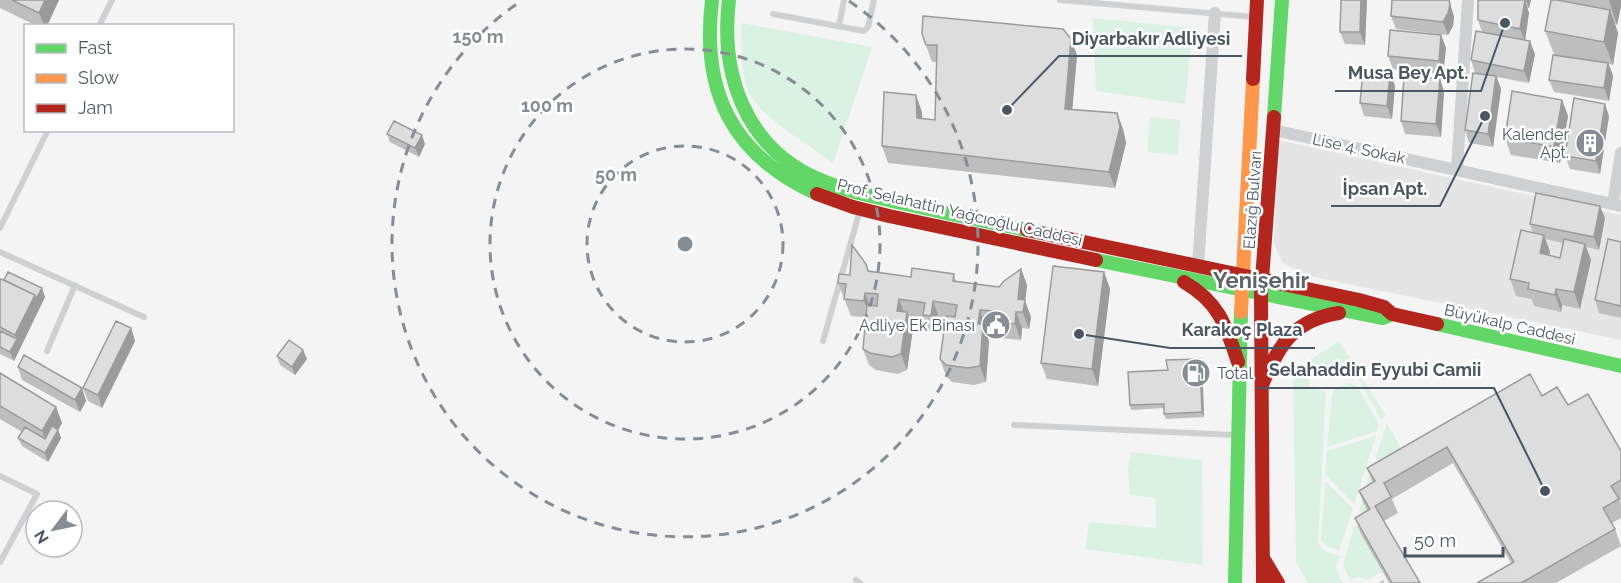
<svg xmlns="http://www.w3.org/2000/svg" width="1621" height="583" viewBox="0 0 1621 583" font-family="Raleway,sans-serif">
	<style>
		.education { fill: #e6e5e6 }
		.green { fill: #d9f2e3 }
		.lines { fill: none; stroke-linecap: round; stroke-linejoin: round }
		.path { stroke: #bcc7c4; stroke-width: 2; stroke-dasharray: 4.5 3; stroke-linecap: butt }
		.lane { stroke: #ced0d2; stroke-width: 6 }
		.street { stroke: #ced0d2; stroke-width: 12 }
		.fast { stroke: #63d668; stroke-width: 14 }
		.slow { stroke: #ff974d; stroke-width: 14 }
		.jam { stroke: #b3261e; stroke-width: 14 }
		.wall { fill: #bebebf; fill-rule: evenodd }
		.shaded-wall { fill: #9b9b9b }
		.building { fill: #ddddde; stroke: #9b9b9b; stroke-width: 1.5 }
		.ring { fill: none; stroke: #868d94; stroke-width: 3; stroke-dasharray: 10 8 }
		.labels { text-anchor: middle; stroke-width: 5; stroke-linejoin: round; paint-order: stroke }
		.poi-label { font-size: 16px; fill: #4a5661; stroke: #fff; text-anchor: end }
		.street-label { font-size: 16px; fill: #4a5661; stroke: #fff }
		.district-label { font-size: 22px; font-weight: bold; fill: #5f6368; stroke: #fff }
		.centre { fill: #868d94; stroke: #fff; stroke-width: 3 }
		.ring-label { font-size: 18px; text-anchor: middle; font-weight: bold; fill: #868d94; stroke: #fff; stroke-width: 5; stroke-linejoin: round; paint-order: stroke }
		.leader { fill: none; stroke: #4a5661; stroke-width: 2 }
		.callout-dot { fill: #4a5661; stroke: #fff; stroke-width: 2 }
		.callout-label { font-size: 18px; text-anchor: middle; font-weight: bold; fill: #4a5661; stroke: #fff; stroke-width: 5; stroke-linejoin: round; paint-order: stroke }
	</style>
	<rect width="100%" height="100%" fill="#f4f4f4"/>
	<path class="education" d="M1278,140L1621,215V340L1304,275L1282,262L1274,243Z"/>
	<path class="green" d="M1093,18L1193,28L1185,104L1096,91Z
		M741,23L872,47L833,163C808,144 767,122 751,96C741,79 741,43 741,23Z
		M1150,117L1180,120L1178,155L1147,152Z
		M1339,341L1386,416L1381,419L1357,377L1336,375L1330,366L1315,367L1309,374V386L1326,393L1318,540C1320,552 1329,553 1340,556L1336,568L1343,583H1308L1296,562L1293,371Z
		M1350,383L1357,386L1379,424L1377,431L1327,447L1332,395L1335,389Z
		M1387,423L1410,464L1376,526L1361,534L1382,572L1368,580L1358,577L1350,580L1343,566L1354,526L1357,527L1362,513L1359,511L1362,500L1365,501L1370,484H1366L1370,473L1374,474L1378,460L1375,459Z
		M1376,436L1354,504L1325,474L1327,451Z
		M1131,452L1202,460L1203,565L1085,549L1089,522L1156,528L1155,498L1130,495L1128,470Z
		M1325,481L1353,509L1339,550L1326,546L1321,540Z"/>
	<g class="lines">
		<path class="path" d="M1380,583L1387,579"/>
		<path class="lane" d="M1060,0L1254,17
			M773,14L864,31L868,27L874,0
			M99,26L112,0
			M839,26L844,0
			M0,228L48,130
			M0,252L144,317
			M823,341L860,210
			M47,351L75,285
			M1014,425L1235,435
			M0,476L37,494L0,562
			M856,580L860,583"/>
		<path class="street" d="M1273,130L1621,206
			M1457,169L1468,0
			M1613,204L1621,153
			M1198,266L1215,13"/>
		<path class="fast" d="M712,0C701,92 732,155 817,194
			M729,0C720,74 745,147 818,179C847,192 880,198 911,205C949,214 988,222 1027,230
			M1274,117L1282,0
			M1096,260L1382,318L1388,316
			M1437,324L1621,366
			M1235,583L1241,312"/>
		<path class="slow" d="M1241,312L1253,79"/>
		<path class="jam" d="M1253,79L1257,0
			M817,194L853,207L889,216L1096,260
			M1027,230L1359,300L1384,307L1392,314L1437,324
			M1184,282C1219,302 1226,326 1238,362
			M1262,385C1279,345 1293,320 1339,313
			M1263,558L1278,583
			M1263,583L1261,293L1274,117"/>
	</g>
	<path class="wall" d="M0,0H59L47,26H37L0,8Z
		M1341,0H1367L1365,45L1345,44L1340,32Z
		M1392,0H1449L1454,17L1453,26L1448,35L1396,29L1391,16Z
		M1478,0H1531L1529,8H1527L1529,13L1525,40L1535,54L1529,83L1497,77L1501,89L1493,147L1469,143L1465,130L1484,74L1475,73L1471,60L1482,32L1478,20Z
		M1551,0H1621V6L1617,25L1615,24L1618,33L1613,65L1609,64L1613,76L1609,101L1554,92L1549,80L1554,54L1545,31Z
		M922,34L1077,55L1072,109L1117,113L1123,129L1126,143L1115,188L888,163L882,146L922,112V119L935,120L937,62H932Z
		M1441,35L1446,48L1443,74L1393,69L1388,56Z
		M1390,73L1395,86L1392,119L1364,116L1360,103Z
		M1440,79L1444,92L1441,137L1405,134L1401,121Z
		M1562,100L1568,116L1560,163L1511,155L1505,138Z
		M1609,116L1600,174L1570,169L1565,156Z
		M387,134L425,144L419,157L390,142Z
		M1605,218L1599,250L1586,247L1591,260L1580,309L1562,305L1561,312L1534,306L1532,299L1516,296L1510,279L1533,233L1530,224ZM1545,239L1563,243L1560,258L1549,255L1550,252Z
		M1621,242V318L1599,313L1595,300Z
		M1021,269L1027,285L1025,301L1031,317L1029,329L1022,328L1021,340L999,338L995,328L986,327L985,330L989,341L986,382L974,385L952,382L946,376L940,359L946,319L939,318L937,332L929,331L924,318L908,316L913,329L907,370L898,374L876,370L869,365L863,349L866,317L851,316L838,283L850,275L868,271L911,277L954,274L956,282L999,287Z
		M1104,272L1110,289L1098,386L1047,379L1041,363Z
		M0,280L42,288L45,297L14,361L0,354Z
		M131,328L135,341L102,408L88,401L83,388Z
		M303,350L307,359L295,375L280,365L277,356Z
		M1200,359L1202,363L1204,417L1166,419L1164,414V408L1131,410L1130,405L1168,370Z
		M18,367L82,388L86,401L80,412L22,380Z
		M0,373L56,407L62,423L58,430L61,438L48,462L22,446L18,438L22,432L0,419Z
		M1542,396L1568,405L1621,451V500L1620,501L1621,504V518L1612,523L1615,529L1621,546L1556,583H1477L1511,563L1453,463L1392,499L1398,513L1384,521L1420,583H1389L1361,534L1355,518L1367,511L1359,491L1373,483L1367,468Z"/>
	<path class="shaded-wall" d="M45,0H59L47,26H44L39,13Z
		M1361,0H1367L1365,45L1360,32Z
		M1449,0L1454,17L1453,26L1448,35L1443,22Z
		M1525,0L1529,13L1525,41L1520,29Z
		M1526,0H1531L1529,8Z
		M1609,0H1621V6L1617,25Z
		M1610,10L1618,33L1613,65L1604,42Z
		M1441,35L1446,48L1443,74L1439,61Z
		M1071,39L1077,55L1071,125L1065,109Z
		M1530,41L1535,54L1529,83L1524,71Z
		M1608,63L1613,76L1609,101L1604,88Z
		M1390,73L1395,86L1392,119L1387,106Z
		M1496,76L1501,89L1493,147L1488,134Z
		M1440,79L1444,92L1441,137L1436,124Z
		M916,95L922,112L923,135L917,118Z
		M1562,100L1568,116L1560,163L1554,147Z
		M1605,104L1609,116L1600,174L1596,161Z
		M1117,113L1123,129L1126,143L1115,188L1109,172Z
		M422,135L425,144L419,157L415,148Z
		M1600,206L1605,218L1599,250L1594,237Z
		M1544,235L1550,252L1546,270L1540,253Z
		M1585,244L1591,260L1580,309L1574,292Z
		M1021,269L1027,285L1025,301L1031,317L1029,329L1018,299Z
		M1104,272L1110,289L1098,386L1092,369Z
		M42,288L45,297L14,361L10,352L17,339L15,335L35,295Z
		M1556,289L1562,305L1561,312L1555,295Z
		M865,293L871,309L870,318L864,301Z
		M899,299L905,316L897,311Z
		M933,301L939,318L937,332L931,316Z
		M980,310L989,341L986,382L980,366L978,324Z
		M907,312L913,329L907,370L901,354Z
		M1016,312L1022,328L1021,340L1015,324Z
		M131,328L135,341L102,408L98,395Z
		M303,350L307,359L295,375L292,367Z
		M1200,359L1202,363L1204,417L1202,412Z
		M82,388L86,401L80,412L75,400Z
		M56,407L62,423L58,430L61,438L48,462L45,453L48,448L42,431Z"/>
	<path class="building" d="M12,0H45L39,13Z
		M1341,0H1361L1360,32H1340Z
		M1392,0H1449L1450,4L1448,13L1443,22L1391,16Z
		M1478,0H1525L1520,29L1478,20Z
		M1551,0H1557L1610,10L1604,42L1545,31Z
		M923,16L1063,29L1071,39L1065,109L1117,113L1120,127L1109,172L882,146L884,92L916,95L917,118L935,120L937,45H926L922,34Z
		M1390,30L1441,35L1439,61L1388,56Z
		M1476,31L1530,41L1524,71L1471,60Z
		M1553,55L1608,63L1604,88L1549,80Z
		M1363,70L1390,73L1387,106L1360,103Z
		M1473,73L1496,76L1488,134L1465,130Z
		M1404,76L1440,79L1436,124L1401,121Z
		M1512,91L1562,100L1554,147L1505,138Z
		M1574,98L1605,104L1596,161L1565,156Z
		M394,121L422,135L415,148L387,134Z
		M1536,193L1600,206L1594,237L1530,224Z
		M1521,230L1544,235L1540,253L1560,258L1564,239L1585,244L1574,292L1556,289L1555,295L1528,289L1529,283L1510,279Z
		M1608,239L1621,242V306L1595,300Z
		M852,245L866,264L868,271L911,277L912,268L954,274L953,281L999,287L1004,281L1021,269L1018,299L1025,300L1023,312H1016L1015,324L993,322L994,311L980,310L978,324H983L980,366L968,368L946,365L940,359L946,316L955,317L957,305L933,301L931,316L923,315L925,303L899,299L897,311L907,312L901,354L892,357L870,353L863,349L867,305L877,306L878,294L865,293L864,301L844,299L846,284L838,283L839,274L850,275Z
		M1053,266L1104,272L1092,369L1041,363Z
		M8,272L42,288L36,299L35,295L4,280Z
		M1,279L35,295L15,335L0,327V280Z
		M116,321L131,328L98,395L83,388Z
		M0,331L17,339L10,352L0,347Z
		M289,340L303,350L292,367L277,356Z
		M24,355L82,388L75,400L18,367Z
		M1200,359L1202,412L1164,414V404L1130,405L1128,372L1168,370L1166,360Z
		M0,373L56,407L42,431L0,406Z
		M1530,374L1542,396L1557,387L1568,405L1588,394L1621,451V480L1611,486L1619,499L1603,508L1615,529L1521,583H1477L1514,562L1447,447L1384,483L1391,497L1375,506L1420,583H1392L1355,518L1370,509L1359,491L1375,481L1367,468Z
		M52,426L58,430L45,453L18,438L25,427L45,439Z"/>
	<g class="ring">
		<circle cx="685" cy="244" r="98"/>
		<circle cx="685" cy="244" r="195"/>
		<path d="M849 1A293 293 0 1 1 521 1"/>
	</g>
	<defs>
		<g id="building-disc" transform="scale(1.5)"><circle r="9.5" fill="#868d94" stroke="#fff"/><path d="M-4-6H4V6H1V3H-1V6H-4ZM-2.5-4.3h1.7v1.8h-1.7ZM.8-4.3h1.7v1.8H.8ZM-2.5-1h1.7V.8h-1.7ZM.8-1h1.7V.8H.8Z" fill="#fff"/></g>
		<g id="civic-disc" transform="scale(1.5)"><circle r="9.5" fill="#868d94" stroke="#fff"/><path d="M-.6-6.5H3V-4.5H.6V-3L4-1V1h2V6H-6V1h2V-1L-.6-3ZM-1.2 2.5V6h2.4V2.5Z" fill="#fff"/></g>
		<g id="fuel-disc" transform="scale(1.5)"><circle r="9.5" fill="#868d94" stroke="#fff"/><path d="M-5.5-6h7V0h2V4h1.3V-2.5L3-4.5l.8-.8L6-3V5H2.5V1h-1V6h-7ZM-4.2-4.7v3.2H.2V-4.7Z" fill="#fff"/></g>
	</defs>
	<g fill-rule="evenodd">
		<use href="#building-disc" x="1590" y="143"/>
		<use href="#civic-disc" x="996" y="325"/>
		<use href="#fuel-disc" x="1196" y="373"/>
	</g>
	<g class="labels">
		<g class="poi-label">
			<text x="1569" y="140">Kalender<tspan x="1569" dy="18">Apt.</tspan></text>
			<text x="975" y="331">Adliye Ek Binası</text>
			<text x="1217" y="379" text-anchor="start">Total</text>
		</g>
		<g class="street-label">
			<text transform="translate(1359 148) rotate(12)" y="6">Lise 4. Sokak</text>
			<text transform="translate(1252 200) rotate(-86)" y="6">Elazığ Bulvarı</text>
			<text transform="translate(960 212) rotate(13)" y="6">Prof. Selahattin Yağcıoğlu Caddesi</text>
			<text transform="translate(1510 324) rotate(13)" y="6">Büyükalp Caddesi</text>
		</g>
		<g class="district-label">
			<text x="1261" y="288">Yenişehir</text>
		</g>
	</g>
	<circle cx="685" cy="244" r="9" class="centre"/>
	<g class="ring-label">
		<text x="478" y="43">150 m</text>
		<text x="547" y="112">100 m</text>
		<text x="616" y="181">50 m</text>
	</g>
	<path class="leader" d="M1007 110L1059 56H1242M1505 23L1481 91H1335M1485 116L1440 206H1331M1079 334L1170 348H1315M1545 491L1494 388H1257"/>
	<g class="callout-dot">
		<circle cx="1007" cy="110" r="6"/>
		<circle cx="1505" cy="23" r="6"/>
		<circle cx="1485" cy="116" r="6"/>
		<circle cx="1079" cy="334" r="6"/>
		<circle cx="1545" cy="491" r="6"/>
	</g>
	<g class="callout-label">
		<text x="1151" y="45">Diyarbakır Adliyesi</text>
		<text x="1408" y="79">Musa Bey Apt.</text>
		<text x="1385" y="195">İpsan Apt.</text>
		<text x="1242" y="336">Karakoç Plaza</text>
		<text x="1375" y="376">Selahaddin Eyyubi Camii</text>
	</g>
	<rect x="24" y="24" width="210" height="108" fill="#ffffff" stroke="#b7bbc0" stroke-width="1.5"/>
	<rect x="36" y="44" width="30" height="9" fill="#63d668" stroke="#b7bbc0" stroke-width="1.5"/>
	<text x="78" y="54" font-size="18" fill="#4a5661">Fast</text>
	<rect x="36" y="74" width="30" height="9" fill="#ff974d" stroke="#b7bbc0" stroke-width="1.5"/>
	<text x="78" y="84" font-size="18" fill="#4a5661">Slow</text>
	<rect x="36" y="104" width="30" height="9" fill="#b3261e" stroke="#b7bbc0" stroke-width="1.5"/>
	<text x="78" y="114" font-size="18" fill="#4a5661">Jam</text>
	<g transform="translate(54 529) rotate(238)"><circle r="28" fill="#ffffff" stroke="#b7bbc0" stroke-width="1.5"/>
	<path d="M0-4.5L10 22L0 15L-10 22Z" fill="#868d94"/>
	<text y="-9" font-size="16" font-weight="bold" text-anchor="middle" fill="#4a5661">N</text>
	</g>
	<path d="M1405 547v9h98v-9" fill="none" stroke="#4a5661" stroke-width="3"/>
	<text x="1414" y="547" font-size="18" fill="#4a5661" stroke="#ffffff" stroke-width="4.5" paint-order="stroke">50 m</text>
</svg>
